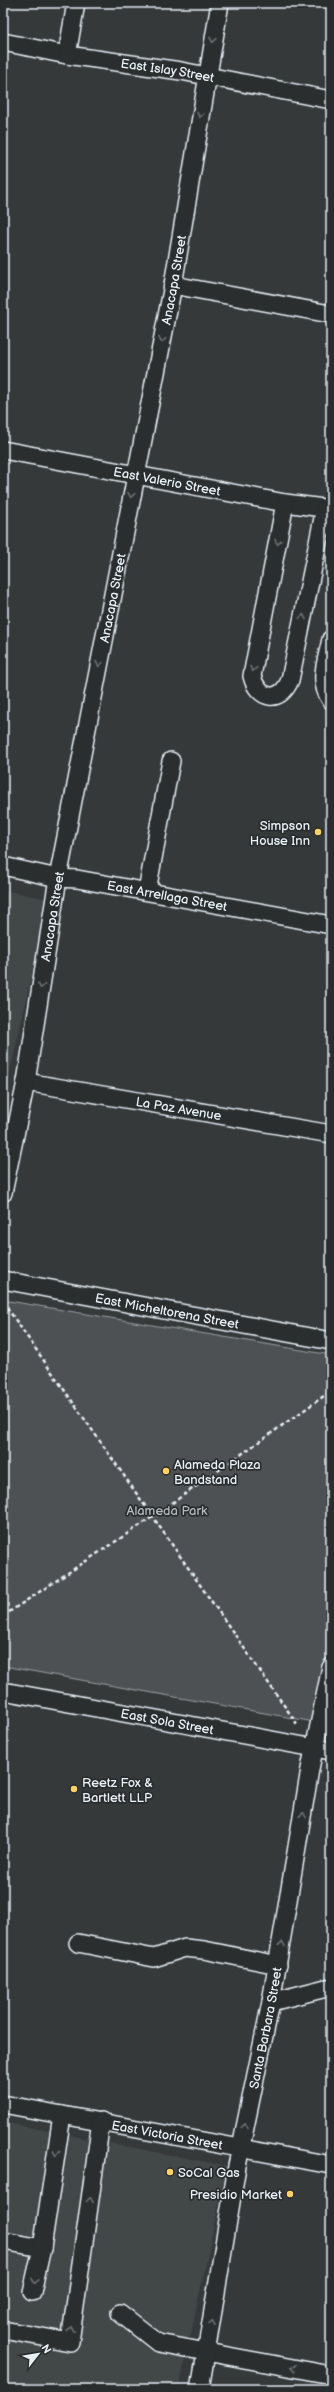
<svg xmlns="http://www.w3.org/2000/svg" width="334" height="2392" viewBox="0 0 334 2392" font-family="'Balsamiq Sans',sans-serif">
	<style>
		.built { fill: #424647 }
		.green { fill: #4d5152; stroke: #9aa1a5 }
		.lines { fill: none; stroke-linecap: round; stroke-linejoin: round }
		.minor-casing { stroke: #e8f1f8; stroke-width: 20 }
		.path { stroke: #e8f1f8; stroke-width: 2.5; stroke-dasharray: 4 3; stroke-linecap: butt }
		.minor { stroke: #2a2d2e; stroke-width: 17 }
		.oneway { stroke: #6c7275 }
		.poi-dot { fill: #ffd166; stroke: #2a2d2e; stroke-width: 1.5 }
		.labels { text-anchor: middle; stroke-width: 3.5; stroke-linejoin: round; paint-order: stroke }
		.street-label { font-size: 13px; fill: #e8f1f8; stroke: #2a2d2e }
		.poi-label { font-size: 13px; fill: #e8f1f8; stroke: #2a2d2e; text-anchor: start }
		.park-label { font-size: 13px; fill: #b2b9be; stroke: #2a2d2e }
	</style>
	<rect width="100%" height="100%" fill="#35393a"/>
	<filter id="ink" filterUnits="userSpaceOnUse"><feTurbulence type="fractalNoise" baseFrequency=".025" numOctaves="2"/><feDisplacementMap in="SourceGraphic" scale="8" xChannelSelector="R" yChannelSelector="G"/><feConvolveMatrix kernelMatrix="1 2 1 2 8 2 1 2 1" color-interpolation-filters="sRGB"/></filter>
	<g filter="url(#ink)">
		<path class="built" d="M3,890L49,899L3,1103Z
			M3,2122L227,2166L179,2389H3Z"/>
		<path class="green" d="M3,1300L331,1355V1725L3,1666Z"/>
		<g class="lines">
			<g class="minor-casing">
				<g id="minor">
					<path id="s1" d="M3,42L67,55L181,71L331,100"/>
					<path d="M67,55L76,3"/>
					<path d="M173,285L330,314"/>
					<path id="s2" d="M3,450L285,503L331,509"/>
					<path d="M285,503L252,676C258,700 280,704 290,680L325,508"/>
					<path d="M331,639C327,660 317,682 331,700"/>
					<path id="s3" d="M3,866L58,878L77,879L331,925"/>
					<path d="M147,891L171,761"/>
					<path id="s4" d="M26,1082L331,1134"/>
					<path id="s5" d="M3,1193L26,1082L58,878L173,285L220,3"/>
					<path id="s6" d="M3,1280L331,1341"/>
					<path id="s7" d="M3,1691L331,1751"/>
					<path d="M78,1943L154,1958L185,1948L204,1950L278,1965"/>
					<path d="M271,2002L326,1988H331"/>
					<path id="s8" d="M3,2104L331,2165"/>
					<path d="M3,2241L42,2248"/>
					<path d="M32,2292L42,2248L62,2115"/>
					<path d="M120,2313L158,2343L331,2375"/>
					<path d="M3,2330L70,2342L101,2121"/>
					<path id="s9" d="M200,2389L237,2166L271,2002L310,1769L331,1667"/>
				</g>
			</g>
			<path class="path" d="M3,1302L297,1724
				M3,1616L151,1518L331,1391"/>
			<use href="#minor" class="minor"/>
		</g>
		<defs><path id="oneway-chevron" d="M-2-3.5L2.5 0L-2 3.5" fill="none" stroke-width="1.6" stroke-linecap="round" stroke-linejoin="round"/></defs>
		<g class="oneway">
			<use href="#oneway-chevron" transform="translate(213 40) rotate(100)"/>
			<use href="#oneway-chevron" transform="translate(200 115) rotate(99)"/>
			<use href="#oneway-chevron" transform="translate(162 340) rotate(101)"/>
			<use href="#oneway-chevron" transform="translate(131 495) rotate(100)"/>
			<use href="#oneway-chevron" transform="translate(278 542) rotate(101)"/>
			<use href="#oneway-chevron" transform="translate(303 617) rotate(-79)"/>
			<use href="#oneway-chevron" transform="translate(99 664) rotate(101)"/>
			<use href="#oneway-chevron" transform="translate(253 669) rotate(101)"/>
			<use href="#oneway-chevron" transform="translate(41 986) rotate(99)"/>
			<use href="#oneway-chevron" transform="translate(303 1815) rotate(-81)"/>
			<use href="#oneway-chevron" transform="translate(282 1944) rotate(-80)"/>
			<use href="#oneway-chevron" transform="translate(245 2126) rotate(-79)"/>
			<use href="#oneway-chevron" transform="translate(56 2153) rotate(99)"/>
			<use href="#oneway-chevron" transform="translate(90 2200) rotate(-82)"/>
			<use href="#oneway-chevron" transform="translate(35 2281) rotate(102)"/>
			<use href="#oneway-chevron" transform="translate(212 2323) rotate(-81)"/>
			<use href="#oneway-chevron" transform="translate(71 2329) rotate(-82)"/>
			<use href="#oneway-chevron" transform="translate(293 2368) rotate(-170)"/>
		</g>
	</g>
	<g class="poi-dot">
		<circle cx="318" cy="832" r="4"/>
		<circle cx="166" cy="1471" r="4"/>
		<circle cx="74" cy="1789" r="4"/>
		<circle cx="170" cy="2172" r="4"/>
		<circle cx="290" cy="2194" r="4"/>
	</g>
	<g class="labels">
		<g class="street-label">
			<text dy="5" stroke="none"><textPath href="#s1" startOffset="167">East Islay Street</textPath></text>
			<text dy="5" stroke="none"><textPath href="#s5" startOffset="929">Anacapa Street</textPath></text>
			<text dy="5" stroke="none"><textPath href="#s2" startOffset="167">East Valerio Street</textPath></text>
			<text dy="5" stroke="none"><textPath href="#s5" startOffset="605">Anacapa Street</textPath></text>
			<text dy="5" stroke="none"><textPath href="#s3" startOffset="167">East Arrellaga Street</textPath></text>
			<text dy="5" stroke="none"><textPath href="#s5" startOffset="281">Anacapa Street</textPath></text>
			<text dy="5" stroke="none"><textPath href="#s4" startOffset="155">La Paz Avenue</textPath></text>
			<text dy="5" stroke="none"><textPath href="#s6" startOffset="167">East Micheltorena Street</textPath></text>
			<text dy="5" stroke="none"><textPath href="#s7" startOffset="167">East Sola Street</textPath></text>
			<text dy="5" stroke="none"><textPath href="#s9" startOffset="367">Santa Barbara Street</textPath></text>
			<text dy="5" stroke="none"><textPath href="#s8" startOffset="167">East Victoria Street</textPath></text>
		</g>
		<g class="poi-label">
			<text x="310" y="830" text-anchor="end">Simpson<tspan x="310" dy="15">House Inn</tspan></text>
			<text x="174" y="1469">Alameda Plaza<tspan x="174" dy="15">Bandstand</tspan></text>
			<text x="82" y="1787">Reetz Fox &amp;<tspan x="82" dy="15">Bartlett LLP</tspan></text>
			<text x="178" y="2177">SoCal Gas</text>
			<text x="282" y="2199" text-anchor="end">Presidio Market</text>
		</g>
		<g class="park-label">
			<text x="167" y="1515">Alameda Park</text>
		</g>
	</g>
	<rect width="334" height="2392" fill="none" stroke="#2a2d2e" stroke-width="16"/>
	<rect x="8" y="8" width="318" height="2376" fill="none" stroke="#e8f1f8" stroke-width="1.5" filter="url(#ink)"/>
	<g transform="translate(38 2354) rotate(59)" stroke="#2a2d2e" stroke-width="3" paint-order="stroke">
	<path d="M0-3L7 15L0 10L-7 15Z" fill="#e8f1f8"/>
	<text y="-6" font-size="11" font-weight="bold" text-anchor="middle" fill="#e8f1f8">N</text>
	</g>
</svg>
